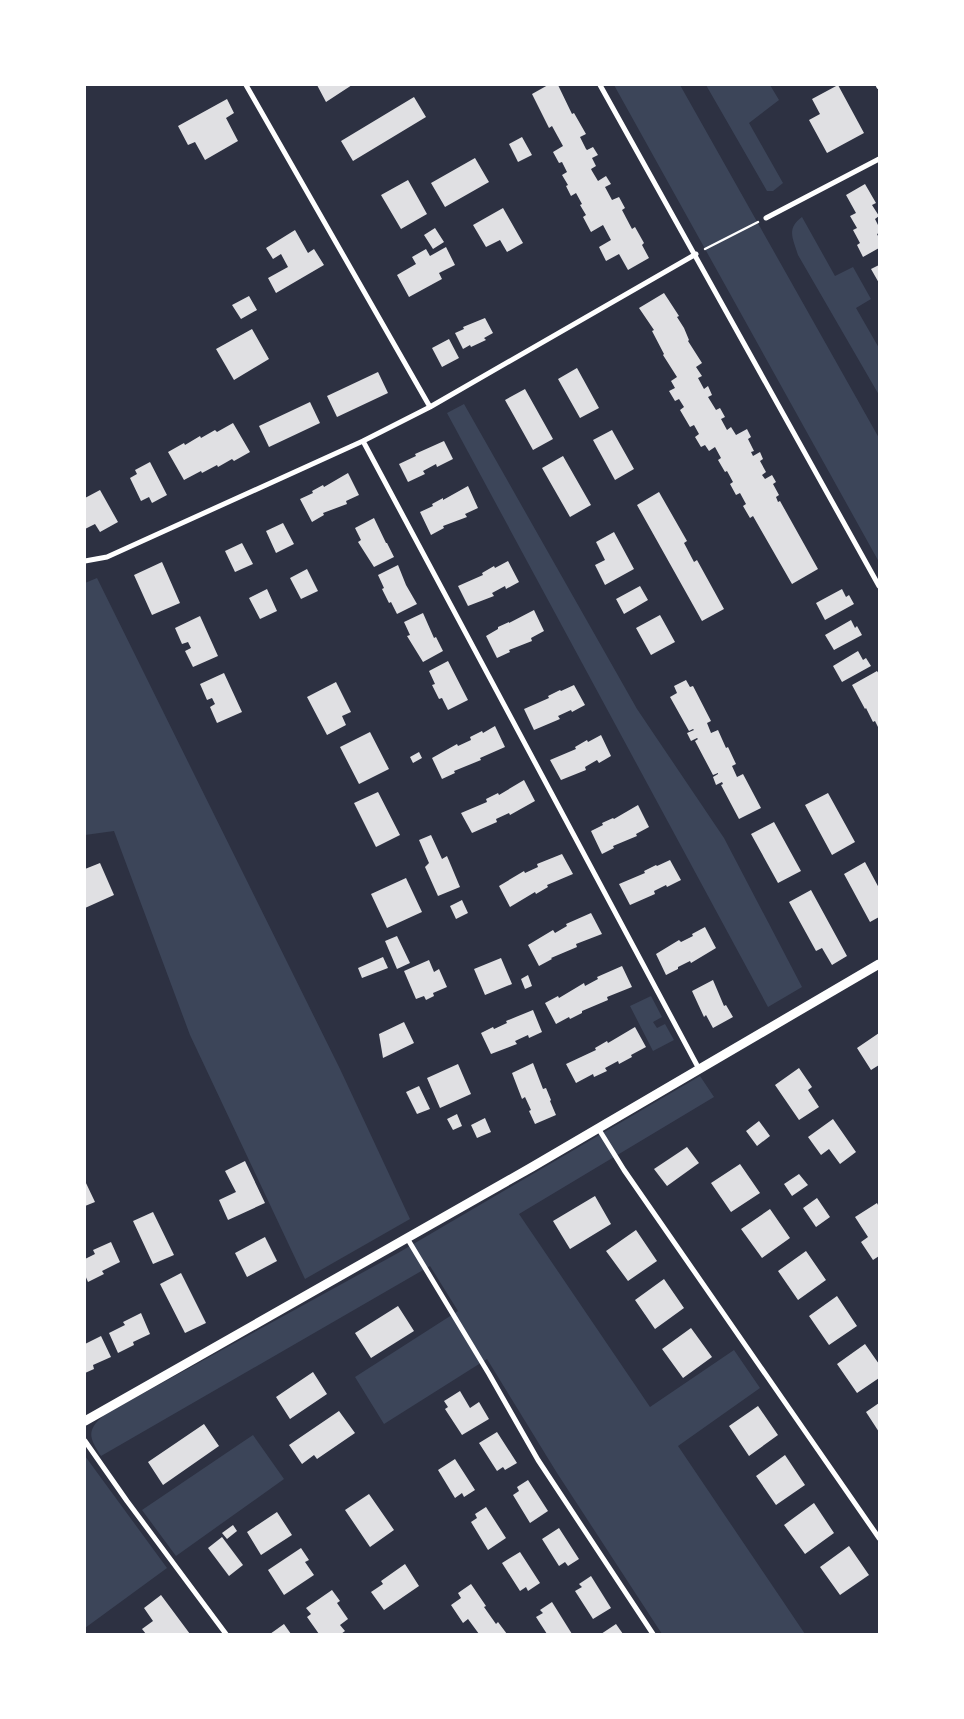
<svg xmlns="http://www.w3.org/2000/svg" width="964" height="1719" viewBox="0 0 964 1719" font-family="Commissioner,sans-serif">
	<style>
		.green { fill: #3c4559 }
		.building { fill: #e0e0e3 }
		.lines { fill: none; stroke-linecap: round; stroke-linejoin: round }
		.path { stroke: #fff; stroke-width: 2.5 }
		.minor { stroke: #fff; stroke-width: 5 }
		.tertiary { stroke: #fff; stroke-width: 9 }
	</style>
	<rect width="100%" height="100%" fill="#2d3142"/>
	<path class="green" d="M614,85H680L879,438V562Z
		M706,85H770L779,100L749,123L783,183L773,191H767Z
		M802,217L835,276L853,267L871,299L856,308L879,348V395L798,255C793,238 786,229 802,217Z
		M464,404L637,709L724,838L802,987L768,1007L447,413Z
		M97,578L340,1069L410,1219L305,1279L190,1035L114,831L85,835V583Z
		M651,996L662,1017L653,1022L657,1028L665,1024L674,1040L653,1051L630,1006Z
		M700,1076L714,1097L519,1214L650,1407L734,1350L760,1388L678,1446L805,1634H662L557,1473L487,1359L384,1424L355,1377L458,1311L430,1266L101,1456C89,1437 86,1431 104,1415L398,1253Z
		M253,1435L284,1479L176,1556L142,1510Z
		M85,1456L167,1568L85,1628Z"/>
	<path class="building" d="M317,85H352L326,102Z
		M548,85H558L572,114L574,113L586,134L580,137L586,149L587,150L593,147L598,155L592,158L596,166L591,169L592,171L598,181L606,176L611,184L605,187L612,200L619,197L625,208L622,210L632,229L635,227L644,243L642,245L649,258L628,270L619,254L606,261L599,247L611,240L603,225L591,232L583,217L586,215L580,205L582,204L576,193L571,196L566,186L568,185L562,175L567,172L562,162L559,163L553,152L563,146L552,126L549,128L532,94Z
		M838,85L864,133L827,153L809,120L820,114L812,99Z
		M414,97L426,117L353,161L341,141Z
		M227,99L234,113L226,118L238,141L205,160L195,142L188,145L178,126Z
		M522,137L532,155L518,162L509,144Z
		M475,158L489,182L445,207L431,183Z
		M408,180L427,214L401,229L381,195Z
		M865,184L876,203L872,205L879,216L875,219L879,227V233L877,234L879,238V248L863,257L857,245L860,243L853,230L857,228L850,216L856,213L846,195Z
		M503,208L523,243L507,252L500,240L486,247L473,225Z
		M435,228L444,242L433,249L424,235Z
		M295,230L308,253L314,249L324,265L276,293L268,278L288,267L281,254L273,259L266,248Z
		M446,247L455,265L439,273L442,279L409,297L397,275L416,264L412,257L426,249L430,256Z
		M879,265V283L871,269Z
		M664,293L679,316L677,317L684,328L689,340L688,341L702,363L696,367L702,376L698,378L704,389L708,386L712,395L708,397L716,410L720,408L725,417L721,419L727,430L731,427L736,435L747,429L751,437L748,439L754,451L751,452L753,456L760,452L763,459L760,461L766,472L762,475L765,479L772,475L776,482L773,484L779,495L776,497L778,502L780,501L818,569L792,584L753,516L750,518L743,506L746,504L740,493L736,495L730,484L733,482L727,471L725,472L718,460L721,458L715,447L709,451L705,445L701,447L695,437L699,434L694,425L690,427L680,410L684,407L679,399L675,401L669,391L675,388L671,381L677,377L663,355L664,354L652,331L654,330L639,308Z
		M249,296L257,310L241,319L232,305Z
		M485,318L493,333L484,338L486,340L471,347L470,345L463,349L455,333L464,329L463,327Z
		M252,329L269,359L234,380L216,349Z
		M449,339L459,358L442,367L432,348Z
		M577,368L599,408L580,418L558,379Z
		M378,372L388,393L337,417L327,396Z
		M525,389L553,439L533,450L505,400Z
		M310,402L320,423L269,447L259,426Z
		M233,423L250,452L234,461L232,459L218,467L217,465L202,473L201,471L184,480L168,452L184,443L185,445L200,436L201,438L215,430L217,432Z
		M612,430L634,469L615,480L593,440Z
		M444,441L453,459L437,467L436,464L423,471L425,474L408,482L399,464L416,456L415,454Z
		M563,456L591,505L570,517L542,468Z
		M150,462L167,495L152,503L149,497L141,501L130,478L137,474L135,470Z
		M348,473L359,495L346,501L347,504L323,513L324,515L312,522L300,499L313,493L312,491L323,485L324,487Z
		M468,486L478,508L465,514L467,517L443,526L444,528L431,535L420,512L433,506L432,504L443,498V500Z
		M100,490L118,522L100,532L95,524L85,529V498Z
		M659,492L687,541L684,543L694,562L697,560L724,609L702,621L637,505Z
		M374,518L386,543H387L394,557L374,567L358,542L361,540L355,528Z
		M283,523L294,544L276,553L266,531Z
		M614,532L634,569L605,585L595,565L605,560L596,542Z
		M242,543L253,564L235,572L225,551Z
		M508,561L519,582L506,589L505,586L492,593L494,596L468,606L458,586L483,575L482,573L494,566L495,568Z
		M162,562L180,603L152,615L134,575Z
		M398,565L406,585L417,604L397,614L391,602L389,603L382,589L384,588L378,575Z
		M307,569L318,591L301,599L290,578Z
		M640,586L648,600L624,614L616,599Z
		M267,589L277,611L260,619L249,598Z
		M842,589L846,597L849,595L854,604L825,620L816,603Z
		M534,610L544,631L531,638L532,641L509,650L510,652L497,658L486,636L498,629V627L509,622V623Z
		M423,613L434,638L436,637L443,651L423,662L407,636L410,635L404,622Z
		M660,615L675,642L651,655L636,628Z
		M200,616L218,656L193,667L185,651L191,648L188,642L182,644L175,628Z
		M851,620L855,628L857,626L862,635L834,650L825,635Z
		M858,651L863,660L866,658L871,666L842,682L833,666Z
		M448,661L468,700L448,710L442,698L439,699L432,685L435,684L429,671Z
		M877,671L879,674V729L875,721L873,722L866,708L865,709L852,685Z
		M224,673L242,712L217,723L210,707L215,704L212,698L207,700L200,684Z
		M686,680L690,687L693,686L711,721L707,723L711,733L718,730L726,748L728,747L736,764L732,766L737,777L743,774L761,808L739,819L721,785L723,784L722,782L716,785L713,777L718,774V773L713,775L695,741L698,739L697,738L691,741L687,733L694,730L693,729L689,731L670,697L677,693L674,686Z
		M336,682L351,712L342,716L346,725L327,735L307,697Z
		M574,685L585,705L572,712L571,710L558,716L560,719L534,730L524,709L549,698L548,696L560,690L561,691Z
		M495,726L505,747L480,758L481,760L454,771L455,773L442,779L432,758L457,744L458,746L471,740L470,737L482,731L483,733Z
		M370,732L389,769L359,784L340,747Z
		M601,735L611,756L599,763L597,760L585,767L586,770L561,780L550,760L576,749L575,747L587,740L588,742Z
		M419,752L422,758L413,763L410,757Z
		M524,780L535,801L510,815L509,813L496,819L497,822L472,833L461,813L487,802L486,799L498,793L499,795Z
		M378,792L400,835L376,847L354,803Z
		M828,793L855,842L832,855L805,805Z
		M638,805L649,827L636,834L637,836L613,846L614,848L602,854L591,831L603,825L602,823L613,818L614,819Z
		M774,822L801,871L778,883L751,834Z
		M431,835L442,859L447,856L460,887L438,896L425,867L429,863L419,840Z
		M562,854L573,874L547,885L548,887L536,894L535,892L510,907L499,886L524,871L525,873L538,867L537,864Z
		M670,860L681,880L667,887L666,885L654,891L655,894L630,905L619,884L645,873L644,871L656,865L657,866Z
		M865,862L879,888V917L870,922L844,874Z
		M100,863L114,895L85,908V869Z
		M406,878L422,912L387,928L371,894Z
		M811,890L847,956L832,965L822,948L816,951L789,902Z
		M462,900L468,913L456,919L450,906Z
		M591,913L602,934L576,944L577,947L551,958L552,959L539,966L528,945L553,930L555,933L567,926L566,924Z
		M705,927L716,948L691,963L690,961L678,967V969L666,975L656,954L679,940L681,942L693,936L692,934Z
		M397,936L410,963L397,969L385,941Z
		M383,957L388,968L362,978L358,968Z
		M501,958L512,984L485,995L474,969Z
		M429,960L434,972L439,969L447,987L433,993L434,996L426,1000L424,996L416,999L404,971Z
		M622,966L632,987L607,997L608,1000L582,1011V1013L570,1019L569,1017L556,1024L545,1003L558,996L559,998L584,983L585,986L598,979L597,977Z
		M528,975L532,986L525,989L521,979Z
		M713,980L724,1006L726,1005L733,1017L713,1028L706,1015L704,1017L692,991Z
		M533,1010L542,1032L529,1038L528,1035L515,1041L517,1044L491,1054L481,1033L493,1027L494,1029L507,1023L506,1021Z
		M404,1022L414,1043L383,1058L379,1034Z
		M635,1027L646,1047L631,1055L632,1057L619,1064L618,1061L605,1068L607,1071L594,1077L593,1074L576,1083L566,1064L596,1050L595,1048L607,1041L608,1043Z
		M879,1033V1065L871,1070L857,1048Z
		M533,1063L543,1089L546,1088L551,1100L550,1101L556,1115L535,1124L529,1111L531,1110L525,1097L522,1099L512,1073Z
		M458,1064L471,1094L440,1108L427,1078Z
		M799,1068L812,1087L808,1090L819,1107L799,1120L775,1085Z
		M419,1086L430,1109L417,1114L406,1092Z
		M457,1114L462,1126L453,1130L447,1119Z
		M485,1118L491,1132L477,1138L471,1125Z
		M833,1119L856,1152L840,1164L829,1149L821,1155L808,1137Z
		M759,1121L770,1136L757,1146L746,1131Z
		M687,1147L699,1163L667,1186L654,1169Z
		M245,1161L265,1203L228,1220L219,1200L236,1192L225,1171Z
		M740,1164L760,1193L731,1212L711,1183Z
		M799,1174L808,1185L792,1196L784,1184Z
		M85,1181L95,1202L85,1206Z
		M595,1196L611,1224L570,1249L553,1221Z
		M817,1198L830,1217L816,1227L803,1208Z
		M877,1203L879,1207V1256L873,1260L861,1242L868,1237L855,1217Z
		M770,1209L790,1238L762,1258L741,1229Z
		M153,1212L174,1255L153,1264L133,1221Z
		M636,1230L657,1261L628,1281L606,1251Z
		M265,1237L277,1261L247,1277L235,1253Z
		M111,1242L120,1262L102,1271L104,1274L88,1282L85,1275V1259L95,1254L93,1250Z
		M806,1251L826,1280L798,1300L778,1271Z
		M181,1273L206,1323L185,1333L160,1284Z
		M664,1279L684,1308L655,1329L635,1300Z
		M837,1296L857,1326L829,1345L809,1316Z
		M398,1306L414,1331L371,1358L355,1333Z
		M141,1313L150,1334L133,1342L134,1345L118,1353L109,1333L125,1325L123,1322Z
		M691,1328L712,1357L683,1378L662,1349Z
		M101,1336L111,1357L93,1365L94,1369L85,1373V1344Z
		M865,1344L879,1364V1378L857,1393L837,1364Z
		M313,1372L327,1394L290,1419L276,1397Z
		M460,1391L470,1408L479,1402L489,1419L462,1435L445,1409L448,1407L444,1401Z
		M879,1403V1432L866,1412Z
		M758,1406L778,1435L749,1456L729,1426Z
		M339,1411L355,1433L317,1459L314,1455L302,1464L289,1445Z
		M204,1424L219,1446L163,1485L148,1462Z
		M497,1432L517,1463L505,1470L503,1467L497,1471L479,1443Z
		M785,1455L805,1485L776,1505L756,1476Z
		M455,1459L475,1490L464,1497L462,1493L455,1498L438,1470Z
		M528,1480L548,1511L530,1523L513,1495L519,1491L517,1487Z
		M369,1494L394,1530L370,1547L345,1510Z
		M814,1503L834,1533L805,1554L784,1525Z
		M486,1507L506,1538L488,1550L471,1522L477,1518L475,1514Z
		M277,1512L292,1535L261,1555L247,1532Z
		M233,1525L237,1531L227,1539L222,1533Z
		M559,1528L579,1559L568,1566L565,1562L559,1566L542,1539Z
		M222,1537L243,1565L229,1576L208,1548Z
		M849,1546L869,1575L840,1595L820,1567Z
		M301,1548L309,1560L305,1562L314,1575L284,1595L268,1570Z
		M520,1552L540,1583L528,1591L526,1587L520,1591L502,1563Z
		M405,1564L419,1586L384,1610L371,1592L383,1584L381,1581Z
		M591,1576L611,1608L593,1619L575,1591L582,1587L579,1584Z
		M471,1584L486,1606L484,1607L496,1624L498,1622L507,1634H479L468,1619L463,1623L451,1605L461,1598L458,1593Z
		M332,1590L340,1601L337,1603L348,1619L340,1625L345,1631L341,1634H319L307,1617L311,1614L306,1608Z
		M161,1595L190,1634H146L142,1629L153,1621L144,1608Z
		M552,1602L572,1634H547L536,1617L543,1613L540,1610Z
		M284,1624L291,1634H270Z
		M616,1624L623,1634H601Z"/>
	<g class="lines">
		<path class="path" d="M705,249L758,222"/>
		<path class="minor" d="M246,85L430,407
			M600,85L879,586
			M878,85L879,87
			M766,218L879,159
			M363,441L699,1069
			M85,561L107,557L363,441L430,407L696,254
			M598,1128L624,1170L879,1538
			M407,1238L489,1374L538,1460L653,1634
			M85,1441L127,1501L226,1634"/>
		<path class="tertiary" d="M85,1421L532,1167L879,964"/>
	</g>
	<rect width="964" height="1719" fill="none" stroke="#ffffff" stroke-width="172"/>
</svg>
